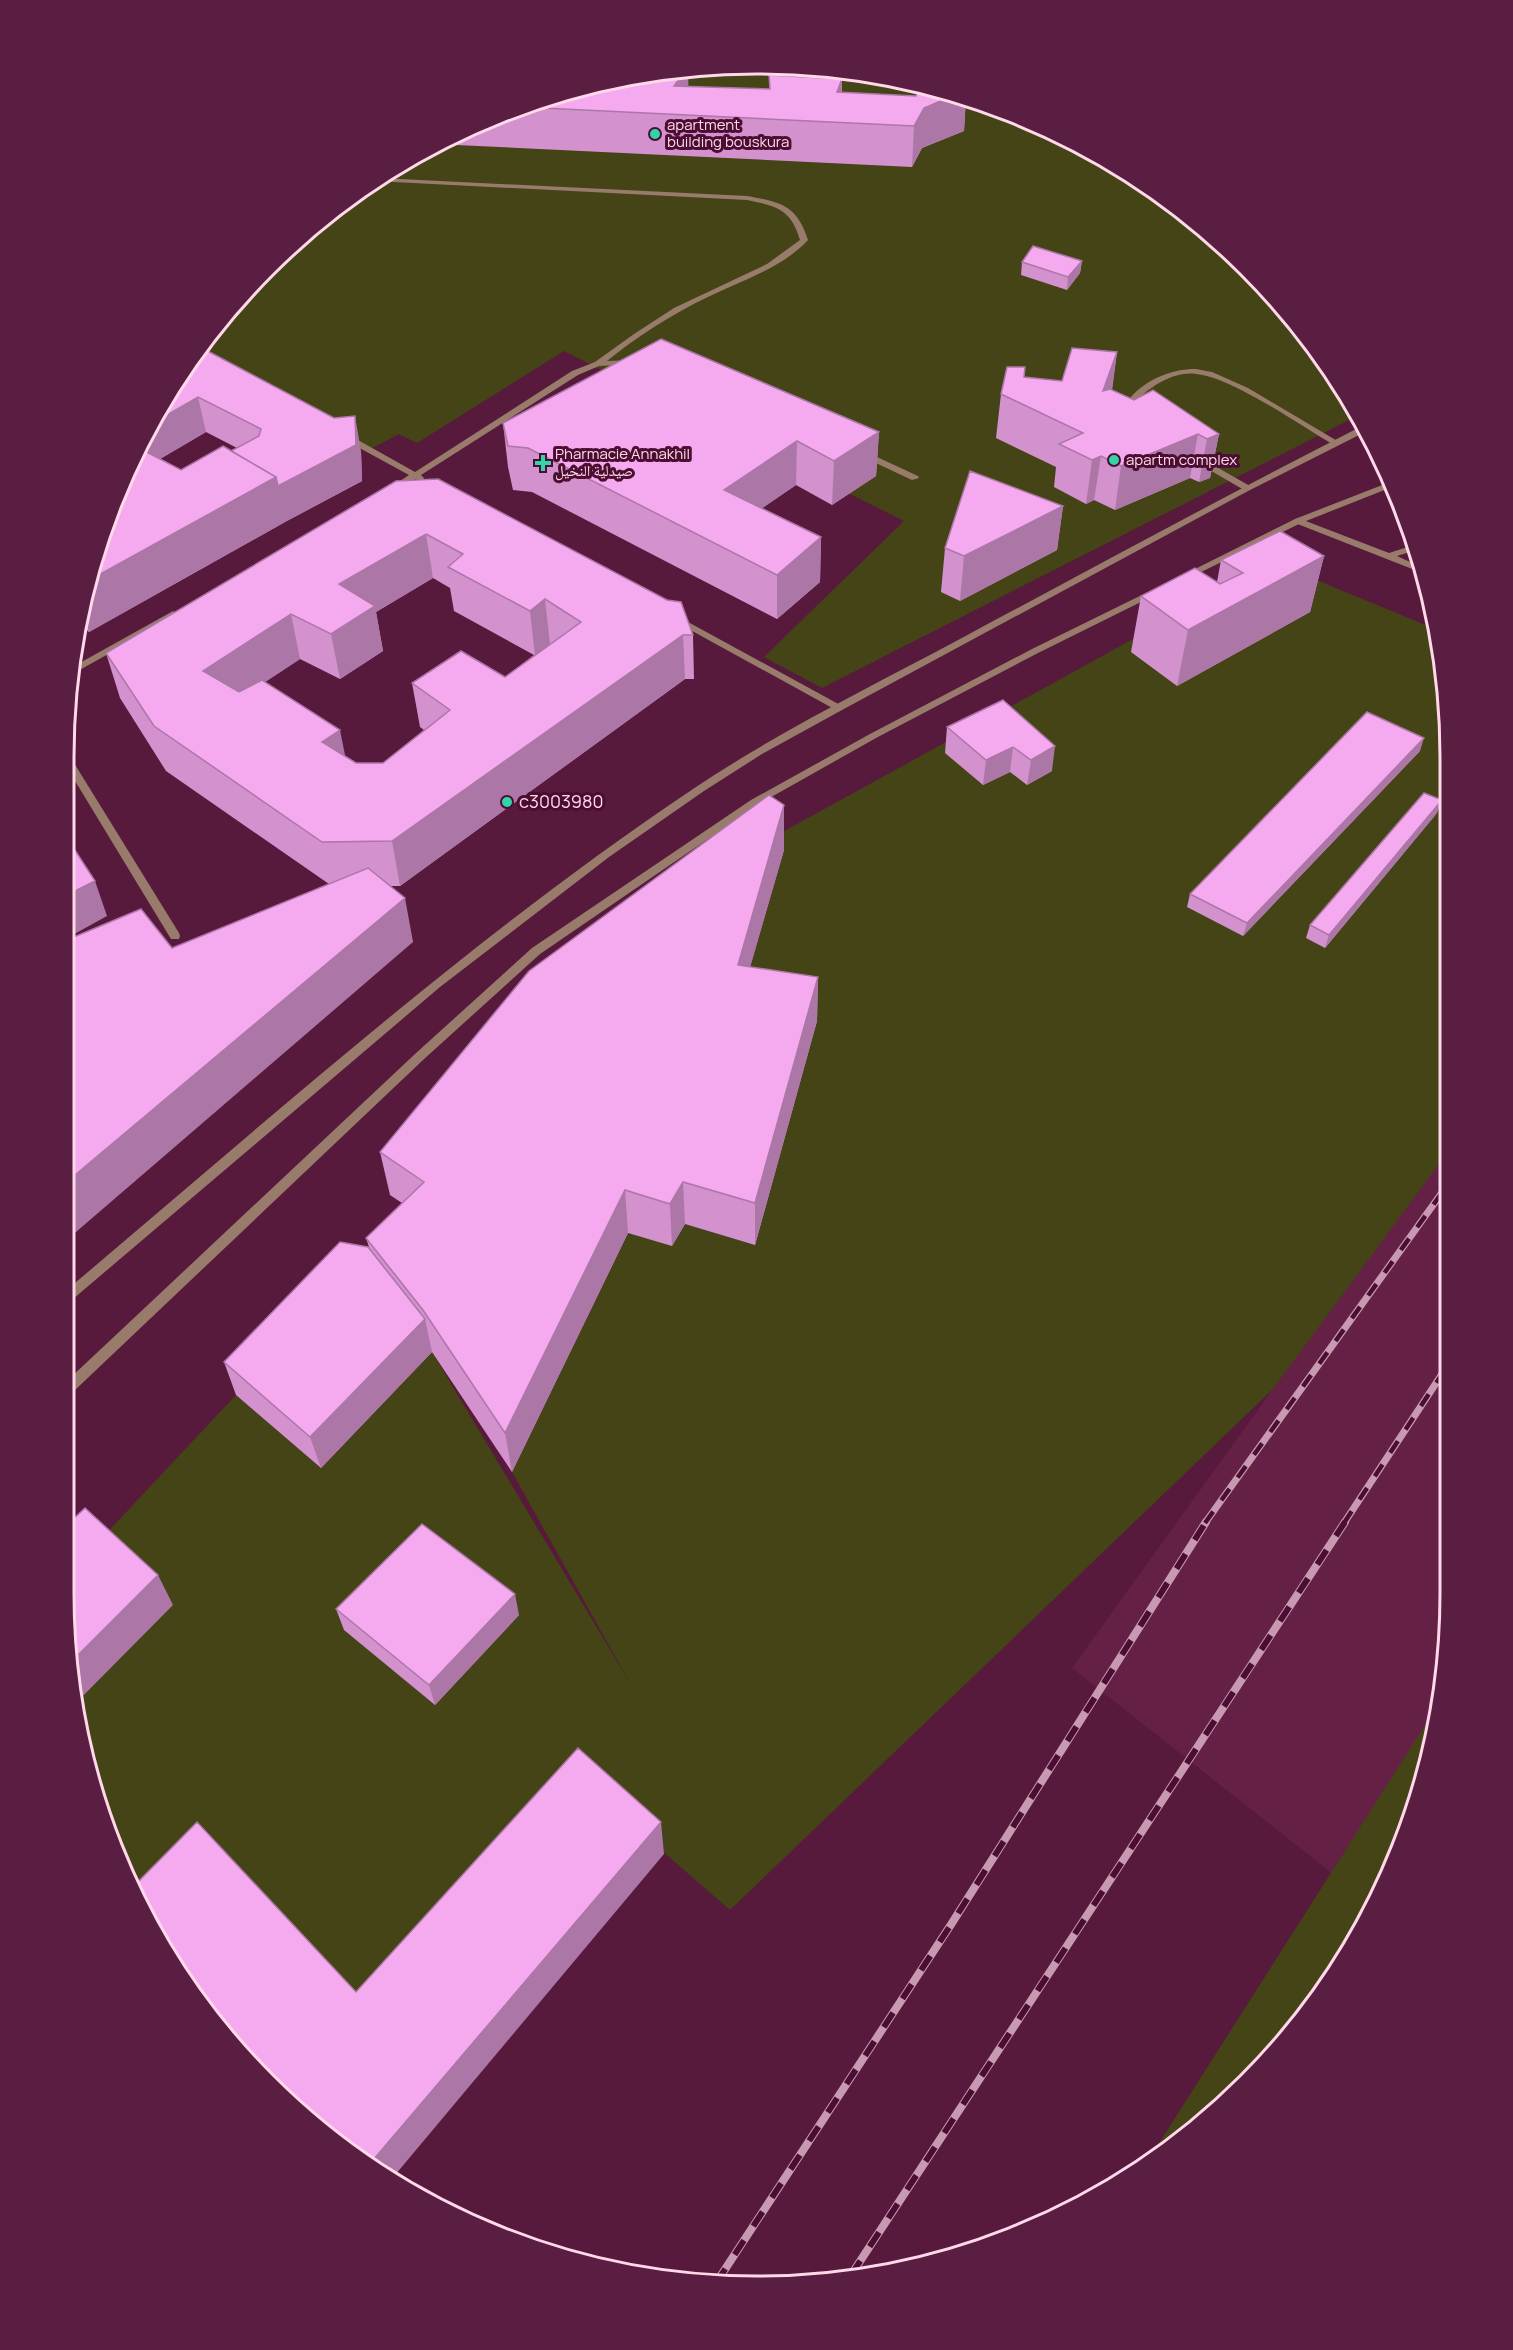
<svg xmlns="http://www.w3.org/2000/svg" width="1513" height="2350" viewBox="0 0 1513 2350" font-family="Manrope,'Noto Naskh Arabic',sans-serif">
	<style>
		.built { fill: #652046 }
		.green { fill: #444416 }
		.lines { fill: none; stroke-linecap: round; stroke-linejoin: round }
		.service { fill: #997b6b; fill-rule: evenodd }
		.minor { fill: #997b6b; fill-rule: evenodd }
		.tertiary { fill: #997b6b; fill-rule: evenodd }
		.rail-far1-casing { stroke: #c89ab1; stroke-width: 7 }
		.rail-casing { stroke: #c89ab1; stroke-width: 8 }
		.rail-far1 { stroke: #4b0e32; stroke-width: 4.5; stroke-dasharray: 14; stroke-linecap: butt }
		.rail { stroke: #4b0e32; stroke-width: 6; stroke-dasharray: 17; stroke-linecap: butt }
		.wall { fill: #d391ce; fill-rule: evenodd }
		.shaded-wall { fill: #ac76a7 }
		.building { fill: #f5a9ef; stroke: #ac76a7; stroke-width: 1.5; fill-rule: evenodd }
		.poi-dot { fill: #33d4a8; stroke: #4b0e32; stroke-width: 2 }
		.labels { text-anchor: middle; stroke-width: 6; stroke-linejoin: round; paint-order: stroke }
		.far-poi-label { font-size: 15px; fill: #ffd8e9; stroke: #4b0e32; text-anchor: start }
		.poi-label { font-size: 18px; fill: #ffd8e9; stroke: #4b0e32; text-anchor: start }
		.rim { fill: none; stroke: #ffd8e9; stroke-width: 3 }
	</style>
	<rect width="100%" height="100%" fill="#571a3c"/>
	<path class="built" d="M1447,1147L1444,1684L1418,1783L1352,1889L1072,1668Z"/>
	<path class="green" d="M711,65L847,69L979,100L1103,156L1214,235L1306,334L1357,416L822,688L764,657L904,521L564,351L417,443L399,434L367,451L202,349L235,300L334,207L449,135L577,87Z
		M1273,562L1435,629L1449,711L1447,1153L1273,1389L730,1910L584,1783L370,2020L152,1921L100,1816L74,1705L172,1605L101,1539L236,1395L321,1468L432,1352L630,1683L512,1472L628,1233L685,1224L755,1244L738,1009L784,850L768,840Z
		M1439,1703L1397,1859L1333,1978L1278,2050L1142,2170Z"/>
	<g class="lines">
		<path class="service" d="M1196,369L1212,372L1248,388L1339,442L1332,444C1300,425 1231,377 1196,374C1175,371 1153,385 1138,399L1140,410L1144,415L1143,417H1137L1132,411L1130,398C1147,379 1171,369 1196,369Z
			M1199,457L1250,486L1251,488L1244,490L1196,462L1195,460Z
			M1298,518L1389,553L1414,545L1416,550L1397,556L1423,568L1425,574L1295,523V519Z"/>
		<path class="minor" d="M380,178L747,196C780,202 797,205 808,240C781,269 742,280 708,297C672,314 638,336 607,361L633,360H636V364L599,366L578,375L421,475L424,478L423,480L415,479L397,490L393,487L394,485L409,475L343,439V435H349L415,472L572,371L595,362L634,334L674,308L767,264L800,240C791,209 776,206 747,200L374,181Z
			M864,451L918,476L919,478L912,480L861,456L860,454Z
			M173,611L178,614L176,616L69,676V669Z
			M677,616L842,706L844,708L842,710H836L674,621V617Z
			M69,760L74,763L179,933L180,936L179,939H171L69,771Z"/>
		<path class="tertiary" d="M1362,426L1367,431L1250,490L842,710L762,754L704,791L609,857L440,987L73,1299L69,1300V1288C273,1116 472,937 693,789C778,732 870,687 960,639C1094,567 1227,495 1362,426Z
			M1390,482L1392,487L1301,523L1189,578L1186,579L1181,576L1295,519Z
			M1154,589L1157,590V594L1038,653L876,738L759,804L540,954L423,1060L74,1391L69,1392V1379L415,1054L532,948L751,800L870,734L1032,649Z"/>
		<g class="rail-far1-casing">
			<path id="rail-far1" d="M1205,1523L1446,1187
				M1344,1523L1446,1368"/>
		</g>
		<g class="rail-casing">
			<path id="rail" d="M851,2275L1345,1522
				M716,2283L952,1923L1206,1522"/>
		</g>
		<use href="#rail-far1" class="rail-far1"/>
		<use href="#rail" class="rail"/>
	</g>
	<path class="wall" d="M688,68V87L769,89V75L842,79V92L916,96L924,87L966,97L964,131L922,148L912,167L435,144L449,135L577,87L619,84Z
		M1082,261L1080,273L1067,290L1021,275L1022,262Z
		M202,348L361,451L362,481L285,522L89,632L78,622L87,577L134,450ZM206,432L237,448L181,470L160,459Z
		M1117,352L1112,390L1134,400L1219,434L1210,478L1199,482L1190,478L1115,510L1094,500L1086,504L1054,487L1056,467L996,438L1001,394L1024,377L1062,381Z
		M503,423L879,432L876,476L832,505L796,485L762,508L821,537L820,582L777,619L532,492L513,490L508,467Z
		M396,481L693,635L694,679H685L400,886H390L413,942L172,948L329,884L166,771L120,698L106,653ZM433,578L450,588L454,611L534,655L505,677L412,683L420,727L424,730L383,763H356L346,757L265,682L300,659L340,679L383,651L376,612Z
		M1063,506L1057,550L960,601L941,592L945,548Z
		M1324,556L1310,612L1177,686L1131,652L1141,596L1217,582L1221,560Z
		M1003,700L1052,771L1027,785L1010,772L983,785L945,753L947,727Z
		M1420,751L1243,936L1187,907L1190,894Z
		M784,805V850L750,967L818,977L817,1021L755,1245L685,1224L672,1246L628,1233L512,1472L432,1352L321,1468L236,1395L224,1362L369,1247L366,1238L402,1203L390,1195L380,1152Z
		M1437,813L1325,948L1306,938L1310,925Z
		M336,1609L519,1615L435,1705L344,1630Z"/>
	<path class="shaded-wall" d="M688,68L689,108L674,86Z
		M842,79L841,120L837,92Z
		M957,94L966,97L964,131L922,148L912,167L914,126L924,108Z
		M1082,261L1080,273L1067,290L1068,277Z
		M1117,352L1111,395L1103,391Z
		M198,397L206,432L126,479L134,450L159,414Z
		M355,416L361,451L362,481L285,522L89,632L81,605L86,582Z
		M879,432L876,476L832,505L834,461Z
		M1198,434L1190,478L1115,510L1121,466Z
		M1219,434L1210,478L1199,482L1207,439Z
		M797,441L796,485L725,534L724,490Z
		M1101,456L1094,500L1086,504L1092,460Z
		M1063,506L1057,550L960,601L964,556Z
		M426,534L433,578L376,612L383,651L340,679L331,634L339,584Z
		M821,537L820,582L777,619V575Z
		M1324,556L1310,612L1177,686L1188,630Z
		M545,599L550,644L535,656L530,611Z
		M291,614L300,659L215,715L203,671Z
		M683,635L685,679L400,886L392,841Z
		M340,730L349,775L322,742Z
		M1424,738L1420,751L1243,936L1247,923Z
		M1055,746L1052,771L1027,785L1031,760Z
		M1013,747L1010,772L983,785L986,760Z
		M1442,800L1437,813L1325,948L1329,935Z
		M784,805V850L738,1009V965Z
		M95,881L107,916L69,937V894Z
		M405,898L413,942L69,1238V1180Z
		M818,977L817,1021L755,1245V1203Z
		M683,1182L685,1224L672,1246L670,1204Z
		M625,1190L628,1233L512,1472L505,1433Z
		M425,1319L432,1352L321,1468L310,1437Z
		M158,1575L173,1605L74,1705L69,1684V1664Z
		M515,1594L519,1615L435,1705L429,1685Z
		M661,1822L664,1854L390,2181L368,2166Z"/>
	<path class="building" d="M687,68L674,86L770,89L769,75L842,79L837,92L916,96L920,87L957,94L924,108L914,126L522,107L577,87L597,83L619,84V80Z
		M1033,246L1082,261L1068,277L1022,262Z
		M661,339L879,432L834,461L797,441L724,490L821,537L777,575L528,448L508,446L503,423Z
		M202,348L334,418L355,416L356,445L278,486L276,477L231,451L259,436L261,429L198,397L160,419L159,414Z
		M1072,348L1117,352L1103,391L1110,389L1134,400L1153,390L1219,434L1207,439L1198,434L1121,466L1101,456L1092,460L1059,444L1083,433L1001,394L1007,367H1025L1024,377L1062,381Z
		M223,446L276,477L86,582L87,577L116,500L128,493L120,487L134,450L137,447L181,470Z
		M970,471L1063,506L964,556L945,548Z
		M438,479L667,600L681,602L693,635H683L392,841L322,842L154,726L106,653L396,481ZM426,534L463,554L448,567L530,611L545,599L581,622L505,677L461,651L412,683L450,710L383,763H356L322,742L340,730L262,680L239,692L203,671L291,614L331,634L375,606L339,584Z
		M1280,531L1324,556L1188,630L1141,596L1195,568L1220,584L1243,573L1221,560Z
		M1003,700L1055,746L1031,760L1013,747L986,760L947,727Z
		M1367,712L1424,738L1247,923L1190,894Z
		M1424,793L1442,800L1329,935L1310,925Z
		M769,795L784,805L738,965L818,977L755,1203L683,1182L670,1204L625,1190L505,1433L423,1310L366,1238L424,1182L380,1152L529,971Z
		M69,841L95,881L69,894Z
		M368,868L405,898L69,1180V939L141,909L172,948Z
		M340,1242L368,1247L425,1319L310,1437L224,1362Z
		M85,1508L158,1575L69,1664V1523Z
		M422,1524L515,1594L429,1685L336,1609Z
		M578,1748L661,1822L368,2166L334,2143L266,2084L180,1979L134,1886L197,1822L356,1992Z"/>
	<g class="poi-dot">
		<circle cx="655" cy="134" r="6"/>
		<circle cx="1114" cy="460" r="6"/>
		<path d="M540 454h6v6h6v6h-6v6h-6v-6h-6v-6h6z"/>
		<circle cx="507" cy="802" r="6"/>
	</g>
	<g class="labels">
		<g class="far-poi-label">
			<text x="667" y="130">apartment<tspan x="667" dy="17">building bouskura</tspan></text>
			<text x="555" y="459">Pharmacie Annakhil<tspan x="555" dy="17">صيدلية النخيل</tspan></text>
			<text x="1126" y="465">apartm complex</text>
		</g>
		<g class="poi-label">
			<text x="519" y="808">c3003980</text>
		</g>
	</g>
	<path d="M0 0H1513V2350H0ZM757 74H757A683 683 0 0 1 1440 757V1593A683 683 0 0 1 757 2276H757A683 683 0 0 1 74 1593V757A683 683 0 0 1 757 74Z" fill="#591e41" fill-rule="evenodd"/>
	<path class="rim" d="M757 74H757A683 683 0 0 1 1440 757V1593A683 683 0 0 1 757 2276H757A683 683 0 0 1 74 1593V757A683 683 0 0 1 757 74Z"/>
</svg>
